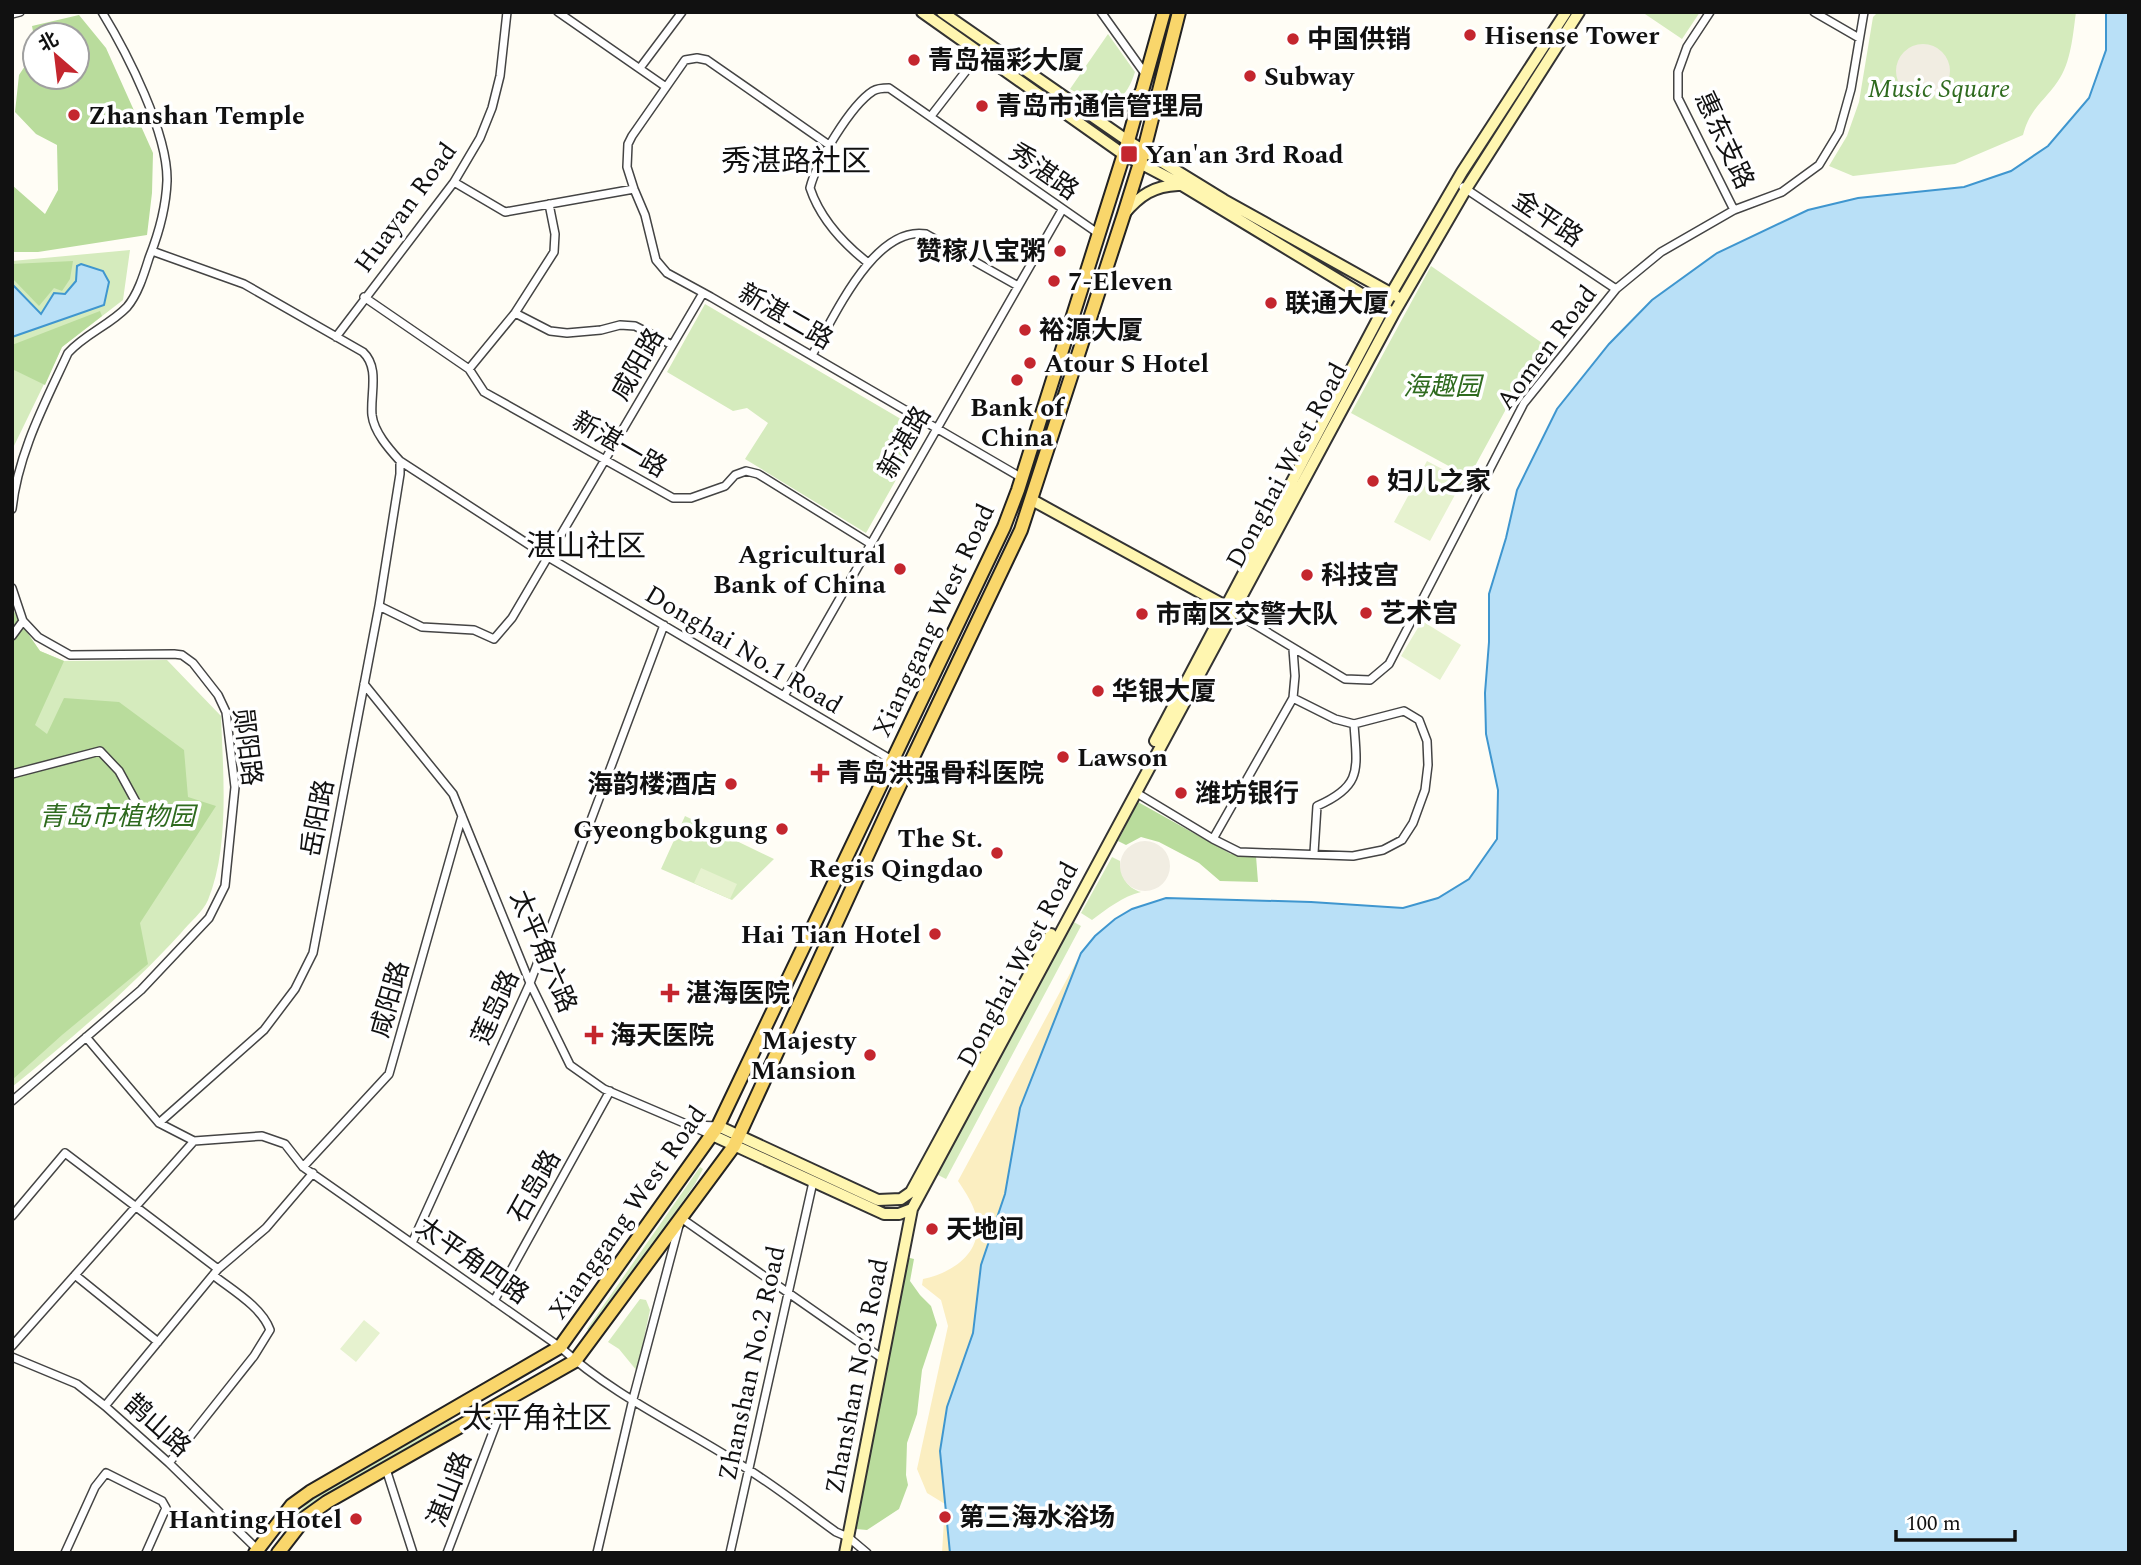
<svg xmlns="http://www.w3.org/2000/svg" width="2141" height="1565" viewBox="0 0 2141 1565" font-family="Spectral,'Noto Sans SC',serif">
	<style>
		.green { fill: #d5ebbd }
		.forest { fill: #b9dc9c }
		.sand { fill: #fbeec1 }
		.pitch { fill: #e6f2cf }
		.plaza { fill: #f1ede2 }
		.water { fill: #b9e0f7; stroke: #3f96cf; stroke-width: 2 }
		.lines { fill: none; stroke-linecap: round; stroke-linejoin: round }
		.street-casing { stroke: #444; stroke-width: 10 }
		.secondary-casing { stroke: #333; stroke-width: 14 }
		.primary-casing { stroke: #222; stroke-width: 16 }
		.street { stroke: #fff; stroke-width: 7 }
		.secondary { stroke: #fff6b0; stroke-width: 10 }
		.primary { stroke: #f9d66b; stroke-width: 12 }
		.poi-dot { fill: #c4262e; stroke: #fff; stroke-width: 2.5 }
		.labels { text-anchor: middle; stroke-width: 7; stroke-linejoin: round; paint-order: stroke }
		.poi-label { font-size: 26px; font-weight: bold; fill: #111; stroke: #fff; text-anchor: start }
		.park-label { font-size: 26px; font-style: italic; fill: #2f6b1f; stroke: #fff }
		.street-label { font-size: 26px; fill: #111; stroke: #fff }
		.quarter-label { font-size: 30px; fill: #111; stroke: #fff }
	</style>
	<rect width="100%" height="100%" fill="#fffdf5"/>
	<path class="green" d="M1642,12H1700L1682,39Z
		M1878,12H2076C2073,34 2071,63 2058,81C2043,103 2030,108 2023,135L1955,164L1853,176L1829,166L1847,136L1859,102L1873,17Z
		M1108,34L1135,72C1122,113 1100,107 1070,89Z
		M130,250L123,300L62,347L12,450V261Z
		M1431,266L1548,347L1523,378L1469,477L1351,413Z
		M705,304L923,432L866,533L745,459L768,423L747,408L733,411L667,372Z
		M12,607L17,618L40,651L64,661L167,660L221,716C223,773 230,846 208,900C203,912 189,923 181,933C129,990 72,1038 12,1087Z
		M685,816L774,859L732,900L661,869Z
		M1112,857L1120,861C1121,875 1126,888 1141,892C1123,896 1107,909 1092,920L1081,913Z
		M1072,921L1081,926L946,1179L936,1174Z
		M700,1167L703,1169L695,1184L592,1332L587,1329Z
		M640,1299L646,1300L650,1310L637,1371L619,1349L608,1342Z
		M451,1420L454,1425L319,1499L294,1524L290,1521L316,1494Z"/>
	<path class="forest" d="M79,15L106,48L153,153L152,193L147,235L38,252H12V185L45,214L58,190L57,145L36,134L15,112L19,75L35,51V77H77V35H35V42L32,26Z
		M73,261L70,279L62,291L54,288L39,306L12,278V264Z
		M100,311L102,316L62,347L45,385L12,369V345Z
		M12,607L17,618L40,651L64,661L35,725L47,734L64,698L119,702L184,750L188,797L216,806L140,923L148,964L62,1035L12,1080Z
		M1138,802L1231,854L1256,856L1258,882L1220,881L1199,863L1159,842L1141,837L1126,845L1118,841Z
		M906,1257L914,1259L910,1281L920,1295L931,1306L937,1325L922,1370L917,1414L907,1443L906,1475L908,1485L899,1509L867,1530L856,1529Z"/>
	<path class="sand" d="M1081,953L1020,1108L1005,1194L981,1265L973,1333L947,1407L945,1504L950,1553H942L945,1504L927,1493L917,1469L948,1326L941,1300L922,1285L923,1279C951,1273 981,1255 977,1221C975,1206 966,1193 958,1181Z"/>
	<path class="pitch" d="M1427,461L1463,480L1430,541L1394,522Z
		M1422,621L1461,645L1440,680L1401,656Z
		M701,868L737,884L730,899L694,883Z
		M364,1320L380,1333L356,1362L340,1349Z"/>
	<path class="plaza" d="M1896 71a27 27 0 1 1 54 0a27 27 0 1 1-54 0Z
		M1120 866a25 25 0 1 1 50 0a25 25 0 1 1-50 0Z"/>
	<path class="water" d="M2106,12H2129V1553H950L940,1451L947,1407L973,1333L981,1265L1005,1194L1020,1108L1081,953L1095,936L1115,919L1132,909L1166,898L1311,902L1403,908L1438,898L1469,879L1497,839L1498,790L1486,734L1485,693L1489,642V594L1506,538L1517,490L1557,409L1609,344L1652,300L1717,253L1808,210L1858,198L1964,187L2011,171L2048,146L2089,98L2106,50Z
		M81,264L103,271L109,282L104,305L12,337V284L41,314L54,293L65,294L76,281L77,266Z"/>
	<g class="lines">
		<g class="street-casing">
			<path id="street" d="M558,12L666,87
				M1101,12L1146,75
				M1710,12L1687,47L1678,72V98L1734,210
				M1814,12L1859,38
				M12,14L20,12
				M640,68L682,12
				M931,116L980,53
				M829,145L707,60L697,58L685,60L632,136L628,144L627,167L634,189L645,215L656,260L667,273L711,297L1022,478
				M454,182L505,212L634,189
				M1463,187L1616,289
				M152,251L244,284L363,352C380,368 370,394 372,415C374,432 389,449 400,461L548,557L907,769
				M867,262C843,243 820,218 810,188C816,163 851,105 873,91C878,88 883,88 889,88L1099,234
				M364,297L469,369L484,392L673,498H691L725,486L735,475L746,471L758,474L871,544
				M515,313L550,331L567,333L601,330L620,325L635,326L672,345
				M336,337L454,182L480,138L492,108L500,76L507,12
				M812,355C834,318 874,225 926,234L1018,286
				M469,369L515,313L554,252L555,234L549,204
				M12,509C18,453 45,403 68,353C85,334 110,325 127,307C138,294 144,274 149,258C159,233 166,208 167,181C168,133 127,53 102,12
				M12,588L23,621L38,637L70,655L174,654L182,655L193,663L218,695L226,712L235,787L225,886L209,918L141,990L12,1101
				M379,606L422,627L474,630L494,639L512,618L703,293
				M1234,612L1345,679L1370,680L1389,664L1524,403L1616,289L1661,252L1734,210L1782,192L1819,165L1839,132L1851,89L1864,12
				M12,636L23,621
				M364,684L453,794L530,983L570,1065L604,1089L712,1135
				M784,696L1062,210
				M12,774L100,751L119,771L137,804
				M1135,792L1213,839L1239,852L1353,856L1383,850L1402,840L1413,823L1425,790L1428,765L1427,741L1419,720L1404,711L1354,724L1335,719L1293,698
				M1213,839L1293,698L1295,676L1293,649
				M1314,853L1317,806C1363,786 1357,769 1354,724
				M86,1037L159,1123L194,1141L262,1136L285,1144L303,1167L560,1347C616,1398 687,1429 749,1470C779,1489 807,1511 836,1532L848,1537L867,1553
				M159,1123L264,1030L295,989L313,953L379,606L400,474V461
				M693,1125L718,1126
				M303,1167L389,1074L462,816
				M12,1216L65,1153L218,1269L105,1406
				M412,1243L530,983L664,625
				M218,1269L266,1228L313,1173
				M75,1275L158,1342
				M494,1301L610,1091
				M12,1346L194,1141
				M12,1357L77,1384L105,1406L169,1463L259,1551
				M169,1463L254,1356L270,1330C262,1307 232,1290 213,1275
				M386,1469L413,1553
				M65,1553L95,1487L106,1473L162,1501L166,1508L146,1553
				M447,1553L504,1403
				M597,1553L633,1399L681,1218L883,1359
				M730,1553L813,1182"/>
		</g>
		<g class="secondary-casing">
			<path id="secondary" d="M922,12L1123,154L1180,184L1388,310
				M942,12L1128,141L1224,200L1396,296
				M1088,113C1113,112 1123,111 1141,92
				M1124,214C1140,195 1154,186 1178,185
				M1032,500L1229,608
				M1155,741L1391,294L1462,172L1566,12
				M718,1126L878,1200L901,1199L911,1192L1051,934
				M712,1135L884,1214H899L912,1209
				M845,1553L912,1209L1394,313L1466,189L1579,12"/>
		</g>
		<g class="primary-casing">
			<path id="primary" d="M255,1553L292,1505L310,1492L560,1347L718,1126L1004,527L1018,490L1128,141L1164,12
				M278,1553L306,1517L327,1502L575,1361L734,1146L895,795L1021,530L1124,214L1144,150L1179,12"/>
		</g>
		<use href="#street" class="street"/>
		<use href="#secondary" class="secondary"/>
		<use href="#primary" class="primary"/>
	</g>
	<g class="poi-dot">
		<circle cx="1470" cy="35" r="7"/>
		<circle cx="1293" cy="39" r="7"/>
		<circle cx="914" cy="60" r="7"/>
		<circle cx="1250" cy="76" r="7"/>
		<circle cx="982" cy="106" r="7"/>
		<circle cx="74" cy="115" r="7"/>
		<rect x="1120" y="145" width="18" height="18" rx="3.5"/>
		<circle cx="1060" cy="251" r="7"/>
		<circle cx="1054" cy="281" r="7"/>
		<circle cx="1271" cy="303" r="7"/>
		<circle cx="1025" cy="330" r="7"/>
		<circle cx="1030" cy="363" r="7"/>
		<circle cx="1017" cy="380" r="7"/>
		<circle cx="1373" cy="481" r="7"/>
		<circle cx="900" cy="569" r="7"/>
		<circle cx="1307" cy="575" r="7"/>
		<circle cx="1366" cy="613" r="7"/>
		<circle cx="1142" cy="614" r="7"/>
		<circle cx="1098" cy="691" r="7"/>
		<circle cx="1063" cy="757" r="7"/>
		<path d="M816.5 762.5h7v7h7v7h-7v7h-7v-7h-7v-7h7z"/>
		<circle cx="731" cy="784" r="7"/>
		<circle cx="1181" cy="793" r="7"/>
		<circle cx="782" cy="829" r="7"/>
		<circle cx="997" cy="853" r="7"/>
		<circle cx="935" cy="934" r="7"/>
		<path d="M666.5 982.5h7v7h7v7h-7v7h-7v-7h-7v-7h7z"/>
		<path d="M590.5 1024.5h7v7h7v7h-7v7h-7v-7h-7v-7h7z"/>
		<circle cx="870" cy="1055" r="7"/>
		<circle cx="932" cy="1229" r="7"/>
		<circle cx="945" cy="1517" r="7"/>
		<circle cx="356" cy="1519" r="7"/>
	</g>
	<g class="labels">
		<g class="poi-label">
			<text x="1484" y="44">Hisense Tower</text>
			<text x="1307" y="48">中国供销</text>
			<text x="928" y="69">青岛福彩大厦</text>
			<text x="1264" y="85">Subway</text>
			<text x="996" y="115">青岛市通信管理局</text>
			<text x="88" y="124">Zhanshan Temple</text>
			<text x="1145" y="163">Yan'an 3rd Road</text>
			<text x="1046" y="260" text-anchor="end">赞稼八宝粥</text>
			<text x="1068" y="290">7-Eleven</text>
			<text x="1285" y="312">联通大厦</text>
			<text x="1039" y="339">裕源大厦</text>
			<text x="1044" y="372">Atour S Hotel</text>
			<text x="1017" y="416" text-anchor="middle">Bank of<tspan x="1017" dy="30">China</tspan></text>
			<text x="1387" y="490">妇儿之家</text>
			<text x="886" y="563" text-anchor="end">Agricultural<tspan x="886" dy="30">Bank of China</tspan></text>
			<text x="1321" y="584">科技宫</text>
			<text x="1380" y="622">艺术宫</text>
			<text x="1156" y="623">市南区交警大队</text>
			<text x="1112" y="700">华银大厦</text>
			<text x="1077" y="766">Lawson</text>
			<text x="836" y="782">青岛洪强骨科医院</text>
			<text x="717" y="793" text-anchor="end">海韵楼酒店</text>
			<text x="1195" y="802">潍坊银行</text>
			<text x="768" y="838" text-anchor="end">Gyeongbokgung</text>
			<text x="983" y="847" text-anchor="end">The St.<tspan x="983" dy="30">Regis Qingdao</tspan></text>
			<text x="921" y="943" text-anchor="end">Hai Tian Hotel</text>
			<text x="686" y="1002">湛海医院</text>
			<text x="610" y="1044">海天医院</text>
			<text x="856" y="1049" text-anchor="end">Majesty<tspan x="856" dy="30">Mansion</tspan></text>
			<text x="946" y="1238">天地间</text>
			<text x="959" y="1526">第三海水浴场</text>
			<text x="342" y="1528" text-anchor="end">Hanting Hotel</text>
		</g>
		<g class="park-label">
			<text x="1939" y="97">Music Square</text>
			<text x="1442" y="395">海趣园</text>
			<text x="117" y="825">青岛市植物园</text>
		</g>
		<g class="street-label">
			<text transform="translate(1725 140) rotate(65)" y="9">惠东支路</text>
			<text transform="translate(1044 171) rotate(35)" y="9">秀湛路</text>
			<text transform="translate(405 207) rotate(-54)" y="9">Huayan Road</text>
			<text transform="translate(1548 218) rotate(34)" y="9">金平路</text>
			<text transform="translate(786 316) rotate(30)" y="9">新湛二路</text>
			<text transform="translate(1546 347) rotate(-53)" y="9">Aomen Road</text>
			<text transform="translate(637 364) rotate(-60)" y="9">咸阳路</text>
			<text transform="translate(904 442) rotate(-60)" y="9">新湛路</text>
			<text transform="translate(620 444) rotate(30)" y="9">新湛一路</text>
			<text transform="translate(1286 465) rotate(-62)" y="9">Donghai West Road</text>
			<text transform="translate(933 620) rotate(-65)" y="9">Xianggang West Road</text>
			<text transform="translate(744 649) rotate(31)" y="9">Donghai No.1 Road</text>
			<text transform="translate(248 747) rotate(83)" y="9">郧阳路</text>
			<text transform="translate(317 818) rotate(-79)" y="9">岳阳路</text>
			<text transform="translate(544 951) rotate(67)" y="9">太平角六路</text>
			<text transform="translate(1017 964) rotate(-62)" y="9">Donghai West Road</text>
			<text transform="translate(389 999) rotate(-74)" y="9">咸阳路</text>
			<text transform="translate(495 1007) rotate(-66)" y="9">莲岛路</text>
			<text transform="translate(534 1186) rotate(-61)" y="9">石岛路</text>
			<text transform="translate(627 1212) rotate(-55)" y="9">Xianggang West Road</text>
			<text transform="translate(473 1260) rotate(35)" y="9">太平角四路</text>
			<text transform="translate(751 1363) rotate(-78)" y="9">Zhanshan No.2 Road</text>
			<text transform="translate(856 1376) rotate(-79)" y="9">Zhanshan No.3 Road</text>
			<text transform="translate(158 1425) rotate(42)" y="9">鹊山路</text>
			<text transform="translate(449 1489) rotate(-69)" y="9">湛山路</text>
		</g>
		<g class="quarter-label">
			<text x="796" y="171">秀湛路社区</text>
			<text x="586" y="556">湛山社区</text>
			<text x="537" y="1428">太平角社区</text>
		</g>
	</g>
	<rect width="2141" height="1565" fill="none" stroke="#111111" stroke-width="28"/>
	<g transform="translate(56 56) rotate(332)"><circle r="33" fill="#ffffff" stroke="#a0a0a0" stroke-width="2"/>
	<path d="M0-5L12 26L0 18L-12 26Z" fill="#c4262e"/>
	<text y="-10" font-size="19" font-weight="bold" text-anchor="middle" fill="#111111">北</text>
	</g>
	<path d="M1896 1530v10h119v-10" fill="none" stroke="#111111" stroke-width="3.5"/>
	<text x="1906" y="1530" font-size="21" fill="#111111" stroke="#ffffff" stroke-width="5" paint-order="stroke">100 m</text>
</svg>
